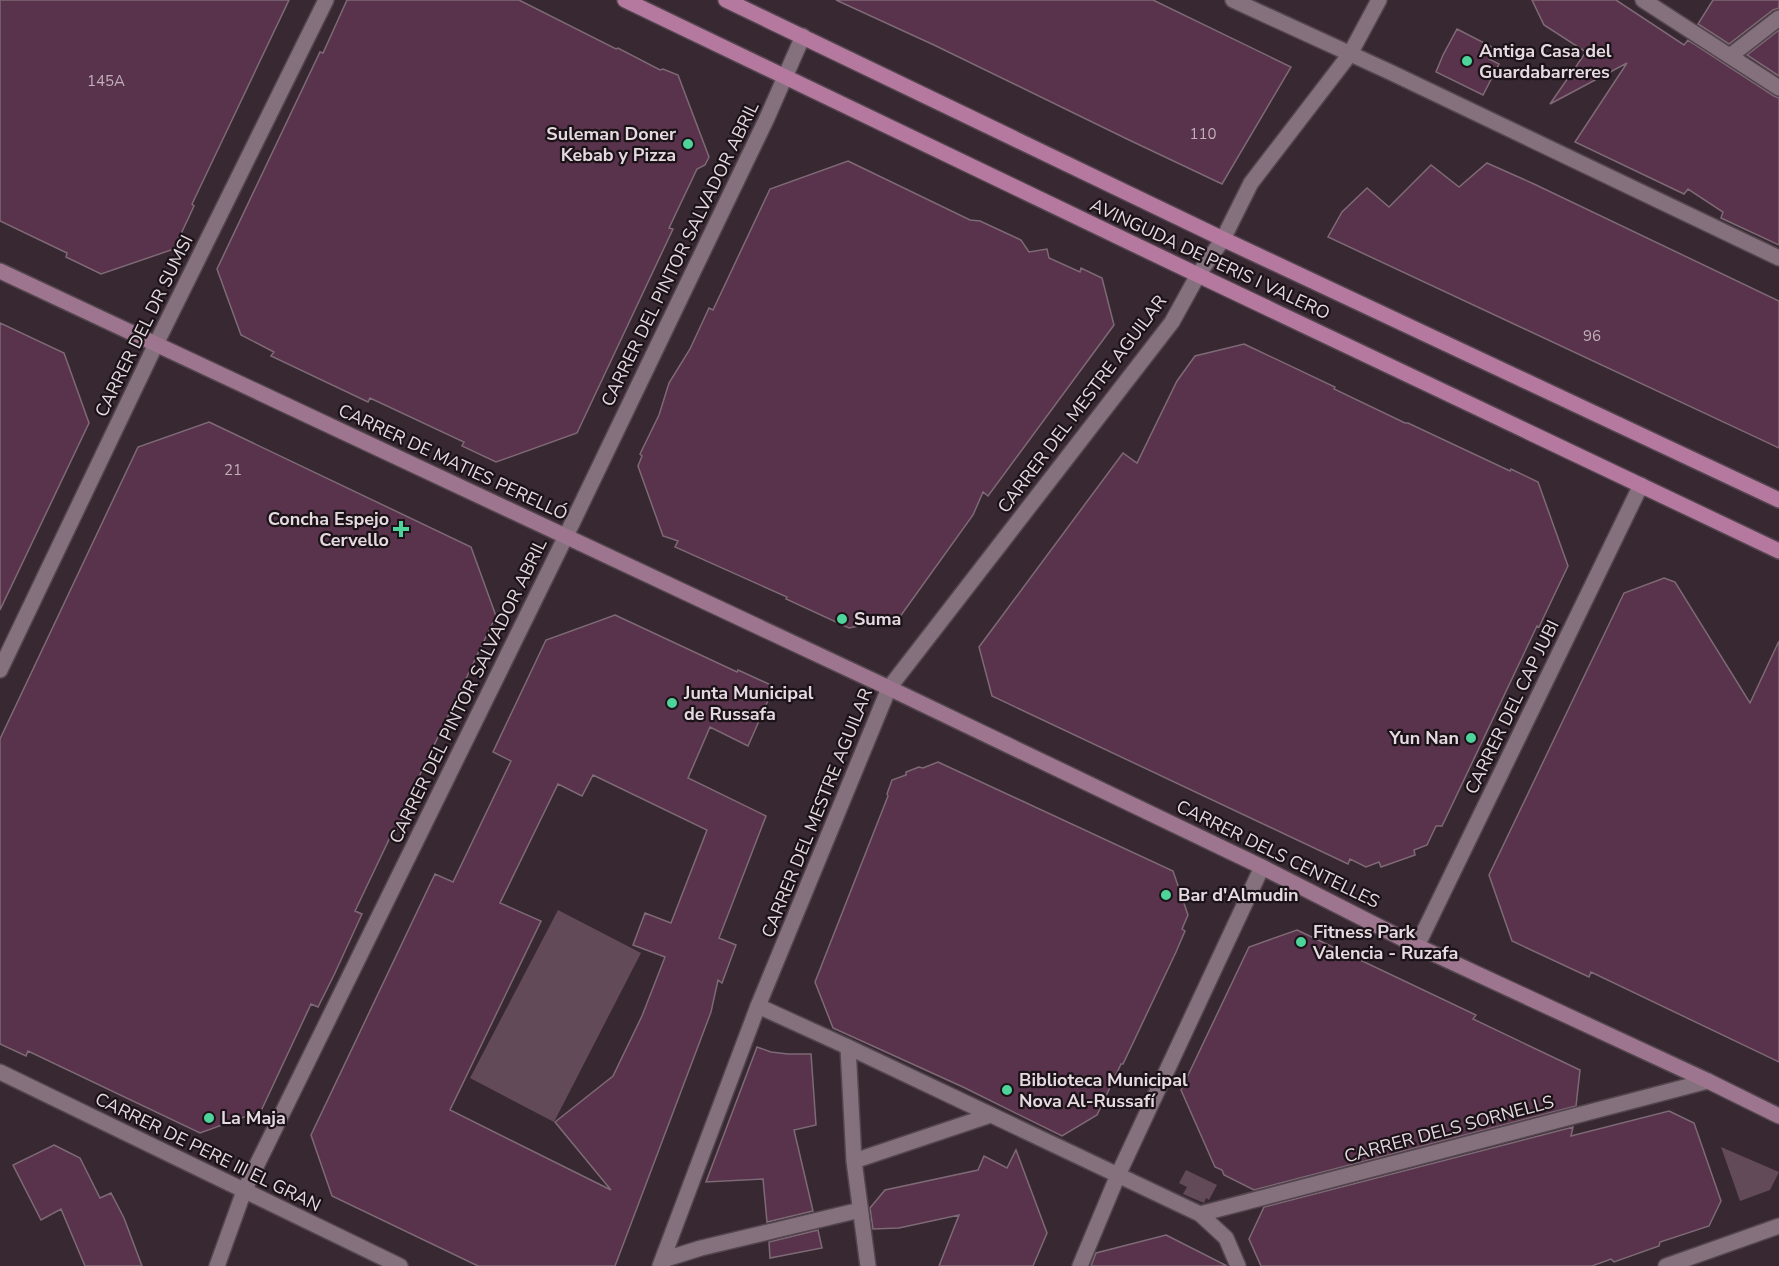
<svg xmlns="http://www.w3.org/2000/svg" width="1779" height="1266" viewBox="0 0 1779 1266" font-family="'Nunito Sans',sans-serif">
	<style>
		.green { fill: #624a59 }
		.building { fill: #58334b; stroke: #7e6a76; stroke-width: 1.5; fill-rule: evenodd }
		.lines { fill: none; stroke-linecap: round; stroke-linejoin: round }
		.pedestrian-casing { stroke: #53454e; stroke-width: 18 }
		.minor-casing { stroke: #53454e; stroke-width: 18 }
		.tertiary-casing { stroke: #53454e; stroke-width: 18 }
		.secondary-casing { stroke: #53454e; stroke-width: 18 }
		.primary-casing { stroke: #53454e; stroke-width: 18 }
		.pedestrian { stroke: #85717d; stroke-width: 15 }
		.minor { stroke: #85717d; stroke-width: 15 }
		.tertiary { stroke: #85717d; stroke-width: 15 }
		.secondary { stroke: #9d758e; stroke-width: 15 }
		.primary { stroke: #b579a0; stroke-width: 15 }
		.poi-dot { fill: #4ed39a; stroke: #1b1318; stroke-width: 2 }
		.labels { text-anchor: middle; stroke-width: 4.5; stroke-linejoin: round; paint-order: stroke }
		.number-label { font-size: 15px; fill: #c2b0bc }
		.poi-label { font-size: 18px; font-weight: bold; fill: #e6dae1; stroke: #1b1318; text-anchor: start }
		.street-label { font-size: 18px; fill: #e6dae1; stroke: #1b1318 }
	</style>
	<rect width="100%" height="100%" fill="#382832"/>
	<path class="green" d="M558,910L641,953L554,1122L470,1078Z
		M1721,1147L1779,1172L1770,1190L1740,1201Z
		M1186,1170L1217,1185L1209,1200L1206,1198L1204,1203L1183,1194L1187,1187L1179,1183Z"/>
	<path class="building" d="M0,0H289L192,204L194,206L174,249L101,274L66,257L67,253L0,221Z
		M347,0H519L616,49L618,48L660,70L663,69L678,75L709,157L705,165L697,169L669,228L673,229L577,433L496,462L462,446L464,442L370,398L368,402L271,356L274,352L241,335L217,269L320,52L323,53Z
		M836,0H1153L1291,67L1222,184L1127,139L934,45Z
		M1532,0H1616L1684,45L1688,40L1774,96L1779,98V245L1721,218L1723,212L1688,189L1684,194L1575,142L1627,63L1550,104L1586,52L1544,25Z
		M1713,0H1779V8L1773,10L1729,44L1698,24Z
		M1457,29L1494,48L1489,59L1499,64L1483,95L1436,72L1443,55Z
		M1779,30V76L1747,55Z
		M848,161L970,220L980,221L1021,240L1029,252L1047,249L1049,258L1080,272L1081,268L1102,278L1114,325L988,496L983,492L973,515L899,618L849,628L786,599L787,597L675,547L678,541L663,536L638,466L642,456L640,454L659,415L669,383L690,349L709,308L713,310L770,189Z
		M1487,163L1534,184L1779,301V448L1328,237L1342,212L1367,188L1389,207L1431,165L1459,187Z
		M0,323L64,353L89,423L0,610Z
		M1244,344L1335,387L1334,389L1405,423H1408L1510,471L1511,469L1538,482L1568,566L1539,627L1537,626L1442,826H1436L1427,845L1414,850L1415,855L1381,867L1379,862L1366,867L1350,859L1348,864L992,696L979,647L1123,453L1137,463L1177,381L1195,356Z
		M209,422L471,547L496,616L416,783L419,784L397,830L394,829L355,911L362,914L334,975L318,1007L311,1004L261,1111L200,1133L28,1051L26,1056L0,1044V739L138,447Z
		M1664,578L1675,582L1750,703L1779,641V1062L1591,972L1589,977L1512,941L1489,875L1624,593Z
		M615,615L737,672L738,670L771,685L770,687L773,689L748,746L710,727L688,778L766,816L719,938L736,945L722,983L718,980L711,1012L615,1266H478L332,1196L311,1135L435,874L453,882L511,761L493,752L546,640ZM593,775L707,830L671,923L645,913L633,945L665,957L642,1016L613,1076L555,1122L611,1190L450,1110L541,921L500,903L558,784L582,796Z
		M938,762L1173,871L1188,915L1182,929L1185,931L1176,952L1123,1064H1121L1097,1115L1062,1136L963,1087L833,1028L815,982L888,796L887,794L892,780L906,775V772L919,767L923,768Z
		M1297,930L1476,1015L1473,1019L1580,1070L1576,1106L1254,1190L1224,1175L1222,1170L1215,1167L1181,1090L1249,947Z
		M757,1047L771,1052L788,1054H811L816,1125L794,1130L813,1211L767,1222L763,1179L706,1182Z
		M1669,1111L1694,1123L1721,1201L1709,1226L1660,1242L1659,1246L1614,1262L1611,1259L1592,1266H1261L1249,1239L1264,1207L1573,1127L1571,1136Z
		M54,1145L80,1158L100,1198L111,1193L124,1218L142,1266H85L61,1209L41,1220L13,1165Z
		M1016,1150L1047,1233L1033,1266H939L959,1215L899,1228L873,1229L870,1208L885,1190L978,1170L984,1156L1007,1168Z
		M818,1230L822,1248L770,1258L769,1242Z
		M1166,1235L1227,1266H1091L1096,1253Z"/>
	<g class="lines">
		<g class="pedestrian-casing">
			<path id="pedestrian" d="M1233,0L1390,72L1779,258
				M848,1047L854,1161L868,1266
				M854,1161L991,1115
				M1200,1214L1708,1081
				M663,1260L701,1248L860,1210
				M1666,1266L1779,1226"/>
		</g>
		<g class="minor-casing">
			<path id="minor" d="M1643,0L1779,88
				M1730,56L1779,18
				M1198,275L1223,239L1251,183L1350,54L1379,0
				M0,670L156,344L326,0
				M1417,946L1641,485
				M758,1006L848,1047L1200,1214L1226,1238L1238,1266
				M0,1072L400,1266
				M217,1266L244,1191L566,536L767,118L803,36
				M1080,1266L1118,1175L1262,867"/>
		</g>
		<g class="tertiary-casing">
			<path id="tertiary" d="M660,1266L758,1006L889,688L1172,322L1198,275"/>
		</g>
		<g class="secondary-casing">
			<path id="secondary" d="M0,271L889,688L1262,867L1417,946L1708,1081L1779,1116"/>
		</g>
		<g class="primary-casing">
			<path id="primary" d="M625,0L1198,275L1779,551
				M726,0L1223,239L1779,500"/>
		</g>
		<use href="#pedestrian" class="pedestrian"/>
		<use href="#minor" class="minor"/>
		<use href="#tertiary" class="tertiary"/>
		<use href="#secondary" class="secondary"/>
		<use href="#primary" class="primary"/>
	</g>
	<g class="poi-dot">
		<circle cx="1467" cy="61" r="6"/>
		<circle cx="688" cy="144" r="6"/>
		<path d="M398 520h6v6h6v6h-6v6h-6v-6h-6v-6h6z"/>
		<circle cx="842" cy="619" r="6"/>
		<circle cx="672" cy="703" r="6"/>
		<circle cx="1471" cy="738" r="6"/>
		<circle cx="1166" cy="895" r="6"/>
		<circle cx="1301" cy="942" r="6"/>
		<circle cx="1007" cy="1090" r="6"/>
		<circle cx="209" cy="1118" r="6"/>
	</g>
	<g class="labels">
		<g class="number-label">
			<text x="106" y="86">145A</text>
			<text x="1203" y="139">110</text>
			<text x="1592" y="341">96</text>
			<text x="233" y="475">21</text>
		</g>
		<g class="poi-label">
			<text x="1479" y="57">Antiga Casa del<tspan x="1479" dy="21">Guardabarreres</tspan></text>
			<text x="676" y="140" text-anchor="end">Suleman Doner<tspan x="676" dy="21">Kebab y Pizza</tspan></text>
			<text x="389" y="525" text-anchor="end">Concha Espejo<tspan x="389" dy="21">Cervello</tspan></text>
			<text x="854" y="625">Suma</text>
			<text x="684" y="699">Junta Municipal<tspan x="684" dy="21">de Russafa</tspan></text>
			<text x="1459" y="744" text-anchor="end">Yun Nan</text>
			<text x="1178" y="901">Bar d'Almudin</text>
			<text x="1313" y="938">Fitness Park<tspan x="1313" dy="21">Valencia - Ruzafa</tspan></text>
			<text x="1019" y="1086">Biblioteca Municipal<tspan x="1019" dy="21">Nova Al-Russafí</tspan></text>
			<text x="221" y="1124">La Maja</text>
		</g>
		<g class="street-label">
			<text transform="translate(680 254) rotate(-64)" y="6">CARRER DEL PINTOR SALVADOR ABRIL</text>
			<text transform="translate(1210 259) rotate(25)" y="6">AVINGUDA DE PERIS I VALERO</text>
			<text transform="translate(144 326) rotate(-64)" y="6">CARRER DEL DR SUMSI</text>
			<text transform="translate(1082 404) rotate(-53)" y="6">CARRER DEL MESTRE AGUILAR</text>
			<text transform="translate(453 462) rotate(25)" y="6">CARRER DE MATIES PERELLÓ</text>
			<text transform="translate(468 691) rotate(-64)" y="6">CARRER DEL PINTOR SALVADOR ABRIL</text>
			<text transform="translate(1512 707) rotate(-64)" y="6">CARRER DEL CAP JUBI</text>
			<text transform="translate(817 813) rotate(-68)" y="6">CARRER DEL MESTRE AGUILAR</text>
			<text transform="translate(1278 854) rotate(26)" y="6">CARRER DELS CENTELLES</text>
			<text transform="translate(1449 1129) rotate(-15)" y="6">CARRER DELS SORNELLS</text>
			<text transform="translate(208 1152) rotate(26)" y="6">CARRER DE PERE III EL GRAN</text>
		</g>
	</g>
</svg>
